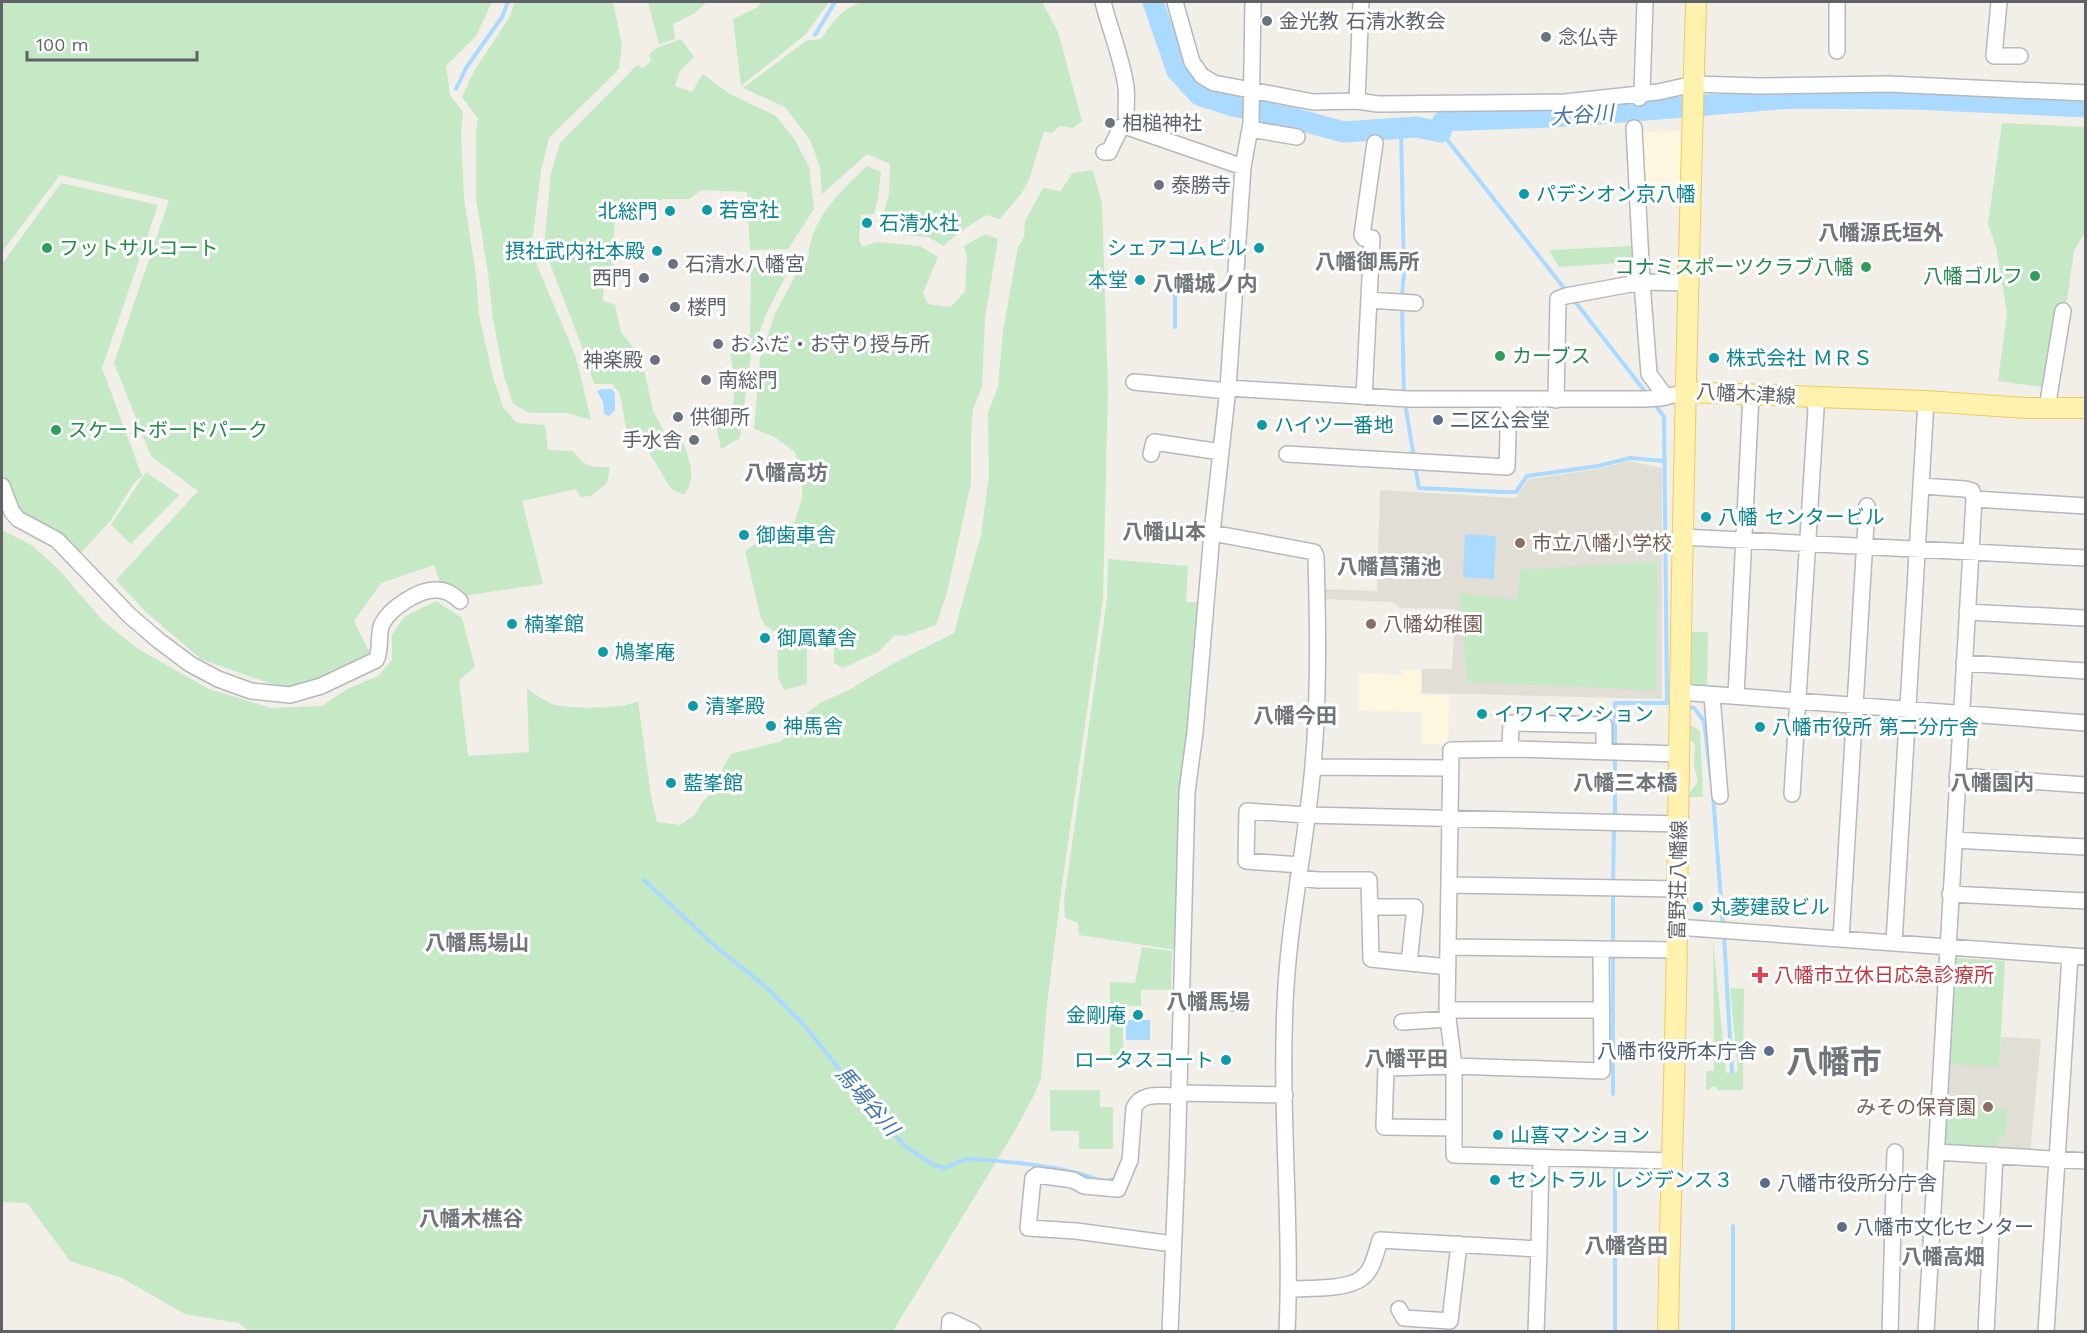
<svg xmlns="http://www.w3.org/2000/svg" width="2087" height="1333" viewBox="0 0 2087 1333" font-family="'Work Sans','Noto Sans JP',sans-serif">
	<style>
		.commercial { fill: #fef7e0 }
		.education { fill: #e1ded6 }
		.green { fill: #c5e8c5 }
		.water { fill: #aadaff }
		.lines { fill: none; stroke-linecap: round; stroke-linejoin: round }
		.stream { stroke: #aadaff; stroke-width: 4 }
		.river { stroke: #aadaff; stroke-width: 21 }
		.minor-casing { stroke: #b5b8bc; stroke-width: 18 }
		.major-casing { stroke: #f2c960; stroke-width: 22 }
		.minor { stroke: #fff; stroke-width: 15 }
		.major { stroke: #fff2af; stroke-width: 20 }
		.worship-dot { fill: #6b7280; stroke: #fff; stroke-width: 2 }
		.culture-dot { fill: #0f9aa8; stroke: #fff; stroke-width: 2 }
		.leisure-dot { fill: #2e9e5b; stroke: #fff; stroke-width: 2 }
		.service-dot { fill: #5c6f8a; stroke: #fff; stroke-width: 2 }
		.education-dot { fill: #8d6e63; stroke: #fff; stroke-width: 2 }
		.health-dot { fill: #e0444e; stroke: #fff; stroke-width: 2 }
		.labels { text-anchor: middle; stroke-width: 6; stroke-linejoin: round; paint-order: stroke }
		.worship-label { font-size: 20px; fill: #5b616d; stroke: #fff; text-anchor: start }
		.culture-label { font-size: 20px; fill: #0d838f; stroke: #fff; text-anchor: start }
		.leisure-label { font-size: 20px; fill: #27864d; stroke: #fff; text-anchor: start }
		.street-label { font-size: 20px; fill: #5f6368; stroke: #fff }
		.service-label { font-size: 20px; fill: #4e5e75; stroke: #fff; text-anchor: start }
		.education-label { font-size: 20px; fill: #785e54; stroke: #fff; text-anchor: start }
		.health-label { font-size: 20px; fill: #be3a42; stroke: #fff; text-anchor: start }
		.water-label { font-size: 21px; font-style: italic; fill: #4174aa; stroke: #fff }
		.neighbourhood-label { font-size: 21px; font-weight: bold; fill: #70757a; stroke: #fff }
		.town-label { font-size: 32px; font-weight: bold; fill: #70757a; stroke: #fff }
	</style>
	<rect width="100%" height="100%" fill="#f1efe8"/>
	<path class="commercial" d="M1680,131L1682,201H1643V132Z
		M1403,670L1421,671L1420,695H1449L1448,744H1422V712L1358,711L1359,674L1402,675Z"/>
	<path class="education" d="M1629,461L1662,468V699L1422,693V669H1452L1455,609L1401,608L1392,602L1324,599V589L1377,591L1380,490L1515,498L1529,479L1598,469Z
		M2001,1037L2041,1039L2030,1153L1945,1148L1940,1143L1945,1064L1999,1066Z"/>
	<path class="green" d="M2,2H492L476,36L446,66L450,95L463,112L461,134L464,198L476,275L479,315L493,377L503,407L517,423L545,425L548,450L573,451C585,467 591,468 610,467L607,483L591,496L580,497L576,489L522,501L543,584L462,596L441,585L434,565L381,583L354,621L371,655L365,661L331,671L319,681L289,689L257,679L201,659L146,612L116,580L198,491L151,456L114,363L169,200L60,175L2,252Z
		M515,2H613L622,45L619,69L549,138L541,171L531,251L576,357L591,420L567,413H530L513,404L504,376L493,319L488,274L476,198V133L478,119L462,97L474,71L509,18Z
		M648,2H707L695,13L673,24L675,39L659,44Z
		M761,2H829L806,34L741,86L733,19L758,7Z
		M864,2H1042L1058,32L1082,121L1073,128L1060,126L1052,133L1044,131L1029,180L1021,194L1000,219L986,215L961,231L943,246L929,237L889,234L882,217L889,195L890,164L867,154L822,194L820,167L810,140L785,107L743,88L806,41L821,39C834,21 842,7 864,2Z
		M681,39L694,57L680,71L675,86L692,92L703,74L730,94L776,116L795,140L809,167L814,209L788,249L750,250L747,192L701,190L689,199H663L654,203L615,206L613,265L604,269L603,301L615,305L621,332L636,351L645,374L653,411L665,433L683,442C690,462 697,477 684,495L671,489L644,444L626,428L620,394L612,384H594L585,355L544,248L551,173L560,143L637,65L643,68L651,61L649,54L657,48Z
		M2002,123L2085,127V232L2074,251L2067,300L2052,323L2043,387L1998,381L2007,313L1996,247L1988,224Z
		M867,166L881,172L878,199L874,214L861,215L859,239L862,247L876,242L920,246L938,257L923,293L928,304L951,307L965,291L967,257L964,246L985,234L998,239L985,318L982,387L973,409L971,435V483L947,593L936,625L904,636L895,635L878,652L843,668L834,663V644L827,636L807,639V684L784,690L778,677L777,634L765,625L761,619L745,551L769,534L795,521L802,498V478L795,452L773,436L754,429L760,359L775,314L801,265L808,260C810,219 840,192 867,166Z
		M1093,170L1102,203L1108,389L1103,599L1062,885L1047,1004L1041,1078L1035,1093L1016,1129L893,1331H249L239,1323L185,1314L122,1278L70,1261L27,1203L2,1202V530L33,546L59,570L103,621L140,650L209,689L271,708L322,706L347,689L378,676L392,660V635L404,617L436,601L462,618L475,667L459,680L468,756L529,752L527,689C535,694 546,702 555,705C571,709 625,709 638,701L651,796L657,822L680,825L695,815L703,801L716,788L723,768L731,754L782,741L793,723L820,703L849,690L887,667L954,633L981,535L989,475L988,413L998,387L1003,331L1018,247L1024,237L1025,221L1043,188L1061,191L1072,173Z
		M61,183L158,205L102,368L142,476L134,483L111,520L79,555L21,513L16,508L2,472V264Z
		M1632,246L1633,262L1559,267L1549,250Z
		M793,262L767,312L751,354L740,438L721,449L717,429L719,420L732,410L735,388L730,349L750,334L751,267Z
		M146,472L179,495L131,544L111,525Z
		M1108,559L1188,566L1186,602H1200C1186,718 1181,834 1176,950L1079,935L1078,923L1065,918L1064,901L1107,599Z
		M1657,562L1656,690L1468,682L1459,593L1518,600L1520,570Z
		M1687,632H1708L1707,691H1701L1686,683Z
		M1690,726L1695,727L1700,732L1703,797H1689V793C1703,777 1696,782 1694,763C1693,757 1696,750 1695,744L1690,739Z
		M1713,940L1726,1073L1738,1071L1730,988L1744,989L1743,1090H1717V1087H1710V1090H1706V1071H1714Z
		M1142,947L1172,951L1171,990H1141V1006H1123V1057H1110V982L1135,983Z
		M1956,958L2005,961L1999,1067L1945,1064L1950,963Z
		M1050,1090H1100V1107H1113V1149H1079V1131H1050Z
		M1981,1107L2007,1109L2005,1137L1998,1138L1997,1149L1948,1147L1943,1137L1945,1110L1975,1111V1109L1981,1110Z"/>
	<path class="water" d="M602,389H612L615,394V410L609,416L604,414L603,402L597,391Z
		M1465,534L1496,536L1494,579L1463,577Z
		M1126,1020H1150V1040H1126Z"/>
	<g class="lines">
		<path class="stream" d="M815,35L835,2
			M456,89L466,68L502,17L508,2
			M1401,128L1404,271L1402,297
			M1441,132L1568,293
			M1173,294L1175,296V327
			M1573,299L1647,394
			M1402,305L1404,396
			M1405,403L1414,458
			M1654,403L1664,417L1667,702
			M1415,466L1419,488L1502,492H1516L1527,476L1598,466L1630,458L1665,461
			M1686,706L1694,708L1704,721L1711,778
			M1615,749V703H1673
			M1713,795L1723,928
			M1615,818V756
			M644,880L716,947L766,987L804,1025L880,1120L907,1148L934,1165L945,1168L966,1159H975C1010,1162 1046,1165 1081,1174C1092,1177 1106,1185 1116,1178
			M1613,884L1614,825
			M1613,891V947
			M1724,935L1732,1072
			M1613,954V1094
			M1615,1332V1166
			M1733,1332V1226"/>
		<path class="river" d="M1153,2L1177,71L1199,95L1233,106L1288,117L1344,132L1416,127L1441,132L1443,121L1574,116L1793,98L1913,99L2086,107"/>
		<g class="minor-casing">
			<path id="minor" d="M1103,2C1110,30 1122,58 1126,87C1128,100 1123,117 1130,128L1243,167
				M1175,2L1192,62L1202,76L1214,83L1313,102L1357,101L1378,104L1565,102L1658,92L1694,84L1760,86L1888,84L2086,93
				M1837,2V51
				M1999,2L1994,56H2020
				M1639,98L1642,93L1645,2
				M1357,101L1361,2
				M1634,128L1642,282L1690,283
				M1250,129L1297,137
				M1104,152H1109L1121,127L1127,123
				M1369,300L1415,303
				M1134,382L1228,391
				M1228,388L1408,399H1645L1661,398L1687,392
				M1364,397L1372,238H1364L1362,235L1375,143
				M1556,400L1558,299L1566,296L1642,282L1649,374L1666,397
				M2047,408L2063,311
				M1151,454L1154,442L1221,452
				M1287,454L1507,467L1509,400
				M2,486L12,512L18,519L57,540L129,615L158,640L190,664L218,679L251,691L290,695L321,686L376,660C382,649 377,636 382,624C390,608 418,590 435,590C445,589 453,594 460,601
				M1922,486L1965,489L1972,491L1974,499
				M1212,533L1314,552L1316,557C1318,627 1319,696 1313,766C1306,846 1288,924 1285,1005C1280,1113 1292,1222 1287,1332
				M1682,537L2086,558
				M1967,612L2084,618
				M1964,663L2086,671
				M1680,692L2086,723
				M1712,696L1720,796
				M1736,696L1751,395
				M1510,749L1511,723L1604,725V751
				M1313,767L1451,768
				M1957,776L2086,785
				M1792,794L1816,409L1813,397
				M1954,840L2086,847
				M1300,865L1246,861L1247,811L1306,815L1679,824
				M1298,878L1318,880H1369L1371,959L1448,967
				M1449,885L1677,889
				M1950,894L2086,901
				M1370,907H1415L1409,963
				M1677,927L2086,957
				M1841,939L1867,506
				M1894,943L1926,401
				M1448,947L1676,950
				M1182,1002L1243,1003
				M1447,1010H1602
				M1402,1022L1448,1019
				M1179,1093L1285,1095
				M1454,1128L1384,1127L1386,1068L1454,1066L1602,1071L1601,950
				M1936,1152L2086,1161
				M1671,1161L1454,1155V1066L1447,1010L1451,750L1519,749L1680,754
				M1173,1244L1076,1231L1028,1228L1033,1178L1037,1175L1073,1180L1084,1186L1118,1189L1130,1160L1134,1108C1141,1091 1164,1096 1179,1096
				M1539,1249L1541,1158
				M1288,1289C1307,1288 1348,1290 1362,1278C1373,1270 1376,1252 1380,1240L1539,1249L1536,1332
				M1399,1309L1404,1318L1450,1321L1459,1244
				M949,1332L950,1321L973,1332
				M1170,1332L1177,1163L1187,792L1195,732L1212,533L1228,388L1243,167L1251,123L1253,2
				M1890,1332L1895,1152
				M1926,1332L1974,499L2086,506
				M1986,1332L1995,1155
				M2046,1332L2070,956"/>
		</g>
		<g class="major-casing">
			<path id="major" d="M1687,392L1926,401L2025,408H2086
				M1668,1332C1670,1196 1676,1060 1677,924C1680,616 1687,309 1696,2"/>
		</g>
		<use href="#minor" class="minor"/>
		<use href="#major" class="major"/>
	</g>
	<g class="worship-dot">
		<circle cx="1267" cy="21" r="6"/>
		<circle cx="1546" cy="37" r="6"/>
		<circle cx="1110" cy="123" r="6"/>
		<circle cx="1159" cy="185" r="6"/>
		<circle cx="673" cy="264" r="6"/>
		<circle cx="644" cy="278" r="6"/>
		<circle cx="675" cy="307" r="6"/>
		<circle cx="718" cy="344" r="6"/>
		<circle cx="655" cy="360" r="6"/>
		<circle cx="706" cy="380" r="6"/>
		<circle cx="678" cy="417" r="6"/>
		<circle cx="694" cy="440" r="6"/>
	</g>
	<g class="culture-dot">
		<circle cx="1524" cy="194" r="6"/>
		<circle cx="707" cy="210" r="6"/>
		<circle cx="670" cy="211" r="6"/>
		<circle cx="867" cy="223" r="6"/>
		<circle cx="1259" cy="248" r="6"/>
		<circle cx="657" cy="251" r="6"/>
		<circle cx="1140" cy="280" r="6"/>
		<circle cx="1714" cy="358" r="6"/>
		<circle cx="1262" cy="425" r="6"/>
		<circle cx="1706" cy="517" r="6"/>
		<circle cx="744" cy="535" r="6"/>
		<circle cx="512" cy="624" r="6"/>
		<circle cx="765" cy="638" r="6"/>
		<circle cx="603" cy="652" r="6"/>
		<circle cx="693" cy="706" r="6"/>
		<circle cx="1482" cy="714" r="6"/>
		<circle cx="771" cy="726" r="6"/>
		<circle cx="1760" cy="727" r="6"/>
		<circle cx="671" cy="783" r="6"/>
		<circle cx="1698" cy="907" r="6"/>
		<circle cx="1138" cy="1015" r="6"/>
		<circle cx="1226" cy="1060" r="6"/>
		<circle cx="1498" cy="1135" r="6"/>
		<circle cx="1495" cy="1180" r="6"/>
	</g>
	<g class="leisure-dot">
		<circle cx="47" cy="248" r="6"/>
		<circle cx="1866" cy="267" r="6"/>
		<circle cx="2035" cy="276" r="6"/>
		<circle cx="1500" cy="356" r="6"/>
		<circle cx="56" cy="430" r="6"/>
	</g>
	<g class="service-dot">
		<circle cx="1438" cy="420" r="6"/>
		<circle cx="1769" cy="1051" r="6"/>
		<circle cx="1765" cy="1183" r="6"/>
		<circle cx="1842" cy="1227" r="6"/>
	</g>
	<g class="education-dot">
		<circle cx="1520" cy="543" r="6"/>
		<circle cx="1371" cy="624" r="6"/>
		<circle cx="1988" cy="1107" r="6"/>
	</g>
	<path class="health-dot" d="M1757 966h6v6h6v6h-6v6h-6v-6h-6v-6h6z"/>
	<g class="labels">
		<g class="worship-label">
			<text x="1279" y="28">金光教 石清水教会</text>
			<text x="1558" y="44">念仏寺</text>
			<text x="1122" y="130">相槌神社</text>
			<text x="1171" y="192">泰勝寺</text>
			<text x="685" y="271">石清水八幡宮</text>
			<text x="632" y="285" text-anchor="end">西門</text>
			<text x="687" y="314">楼門</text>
			<text x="730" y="351">おふだ・お守り授与所</text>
			<text x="643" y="367" text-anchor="end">神楽殿</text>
			<text x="718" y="387">南総門</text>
			<text x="690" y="424">供御所</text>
			<text x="682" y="447" text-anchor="end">手水舎</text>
		</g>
		<g class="culture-label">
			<text x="1536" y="201">パデシオン京八幡</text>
			<text x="719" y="217">若宮社</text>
			<text x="658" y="218" text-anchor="end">北総門</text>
			<text x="879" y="230">石清水社</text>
			<text x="1247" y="255" text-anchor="end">シェアコムビル</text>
			<text x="645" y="258" text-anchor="end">摂社武内社本殿</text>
			<text x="1128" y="287" text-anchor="end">本堂</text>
			<text x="1726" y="365">株式会社 ＭＲＳ</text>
			<text x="1274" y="432">ハイツ一番地</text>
			<text x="1718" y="524">八幡 センタービル</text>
			<text x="756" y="542">御歯車舎</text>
			<text x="524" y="631">楠峯館</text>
			<text x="777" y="645">御鳳輦舎</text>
			<text x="615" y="659">鳩峯庵</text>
			<text x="705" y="713">清峯殿</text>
			<text x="1494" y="721">イワイマンション</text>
			<text x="783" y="733">神馬舎</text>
			<text x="1772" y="734">八幡市役所 第二分庁舎</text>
			<text x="683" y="790">藍峯館</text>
			<text x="1710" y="914">丸菱建設ビル</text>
			<text x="1126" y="1022" text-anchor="end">金剛庵</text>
			<text x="1214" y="1067" text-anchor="end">ロータスコート</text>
			<text x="1510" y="1142">山喜マンション</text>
			<text x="1507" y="1187">セントラル レジデンス３</text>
		</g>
		<g class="leisure-label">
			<text x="59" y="255">フットサルコート</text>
			<text x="1854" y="274" text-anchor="end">コナミスポーツクラブ八幡</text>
			<text x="2023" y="283" text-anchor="end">八幡ゴルフ</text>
			<text x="1512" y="363">カーブス</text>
			<text x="68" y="437">スケートボードパーク</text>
		</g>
		<g class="street-label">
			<text transform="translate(1746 394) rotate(3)" y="7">八幡木津線</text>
			<text transform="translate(1678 880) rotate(-89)" y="7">富野荘八幡線</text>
		</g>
		<g class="service-label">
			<text x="1450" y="427">二区公会堂</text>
			<text x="1757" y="1058" text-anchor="end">八幡市役所本庁舎</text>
			<text x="1777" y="1190">八幡市役所分庁舎</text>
			<text x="1854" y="1234">八幡市文化センター</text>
		</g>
		<g class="education-label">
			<text x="1532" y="550">市立八幡小学校</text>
			<text x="1383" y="631">八幡幼稚園</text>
			<text x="1976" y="1114" text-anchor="end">みその保育園</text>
		</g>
		<g class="health-label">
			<text x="1774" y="982">八幡市立休日応急診療所</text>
		</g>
		<g class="water-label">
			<text transform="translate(1582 115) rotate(-4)" y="7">大谷川</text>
			<text transform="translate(867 1101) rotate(49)" y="7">馬場谷川</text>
		</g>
		<g class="neighbourhood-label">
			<text x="1881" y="240">八幡源氏垣外</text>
			<text x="1367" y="269">八幡御馬所</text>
			<text x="1205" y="291">八幡城ノ内</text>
			<text x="786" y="480">八幡高坊</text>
			<text x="1164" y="539">八幡山本</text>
			<text x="1389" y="574">八幡菖蒲池</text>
			<text x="1295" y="723">八幡今田</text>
			<text x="1625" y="790">八幡三本橋</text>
			<text x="1992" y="790">八幡園内</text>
			<text x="477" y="950">八幡馬場山</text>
			<text x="1208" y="1009">八幡馬場</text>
			<text x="1406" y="1066">八幡平田</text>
			<text x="471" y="1226">八幡木樵谷</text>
			<text x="1626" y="1253">八幡沓田</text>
			<text x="1943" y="1264">八幡高畑</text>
		</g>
		<g class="town-label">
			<text x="1834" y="1073">八幡市</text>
		</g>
	</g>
	<rect width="2087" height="1333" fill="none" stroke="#5f6368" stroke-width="6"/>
	<path d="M27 51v9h170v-9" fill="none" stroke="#5f6368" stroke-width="3"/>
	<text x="36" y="51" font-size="18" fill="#5f6368" stroke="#ffffff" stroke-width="4.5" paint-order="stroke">100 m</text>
</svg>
